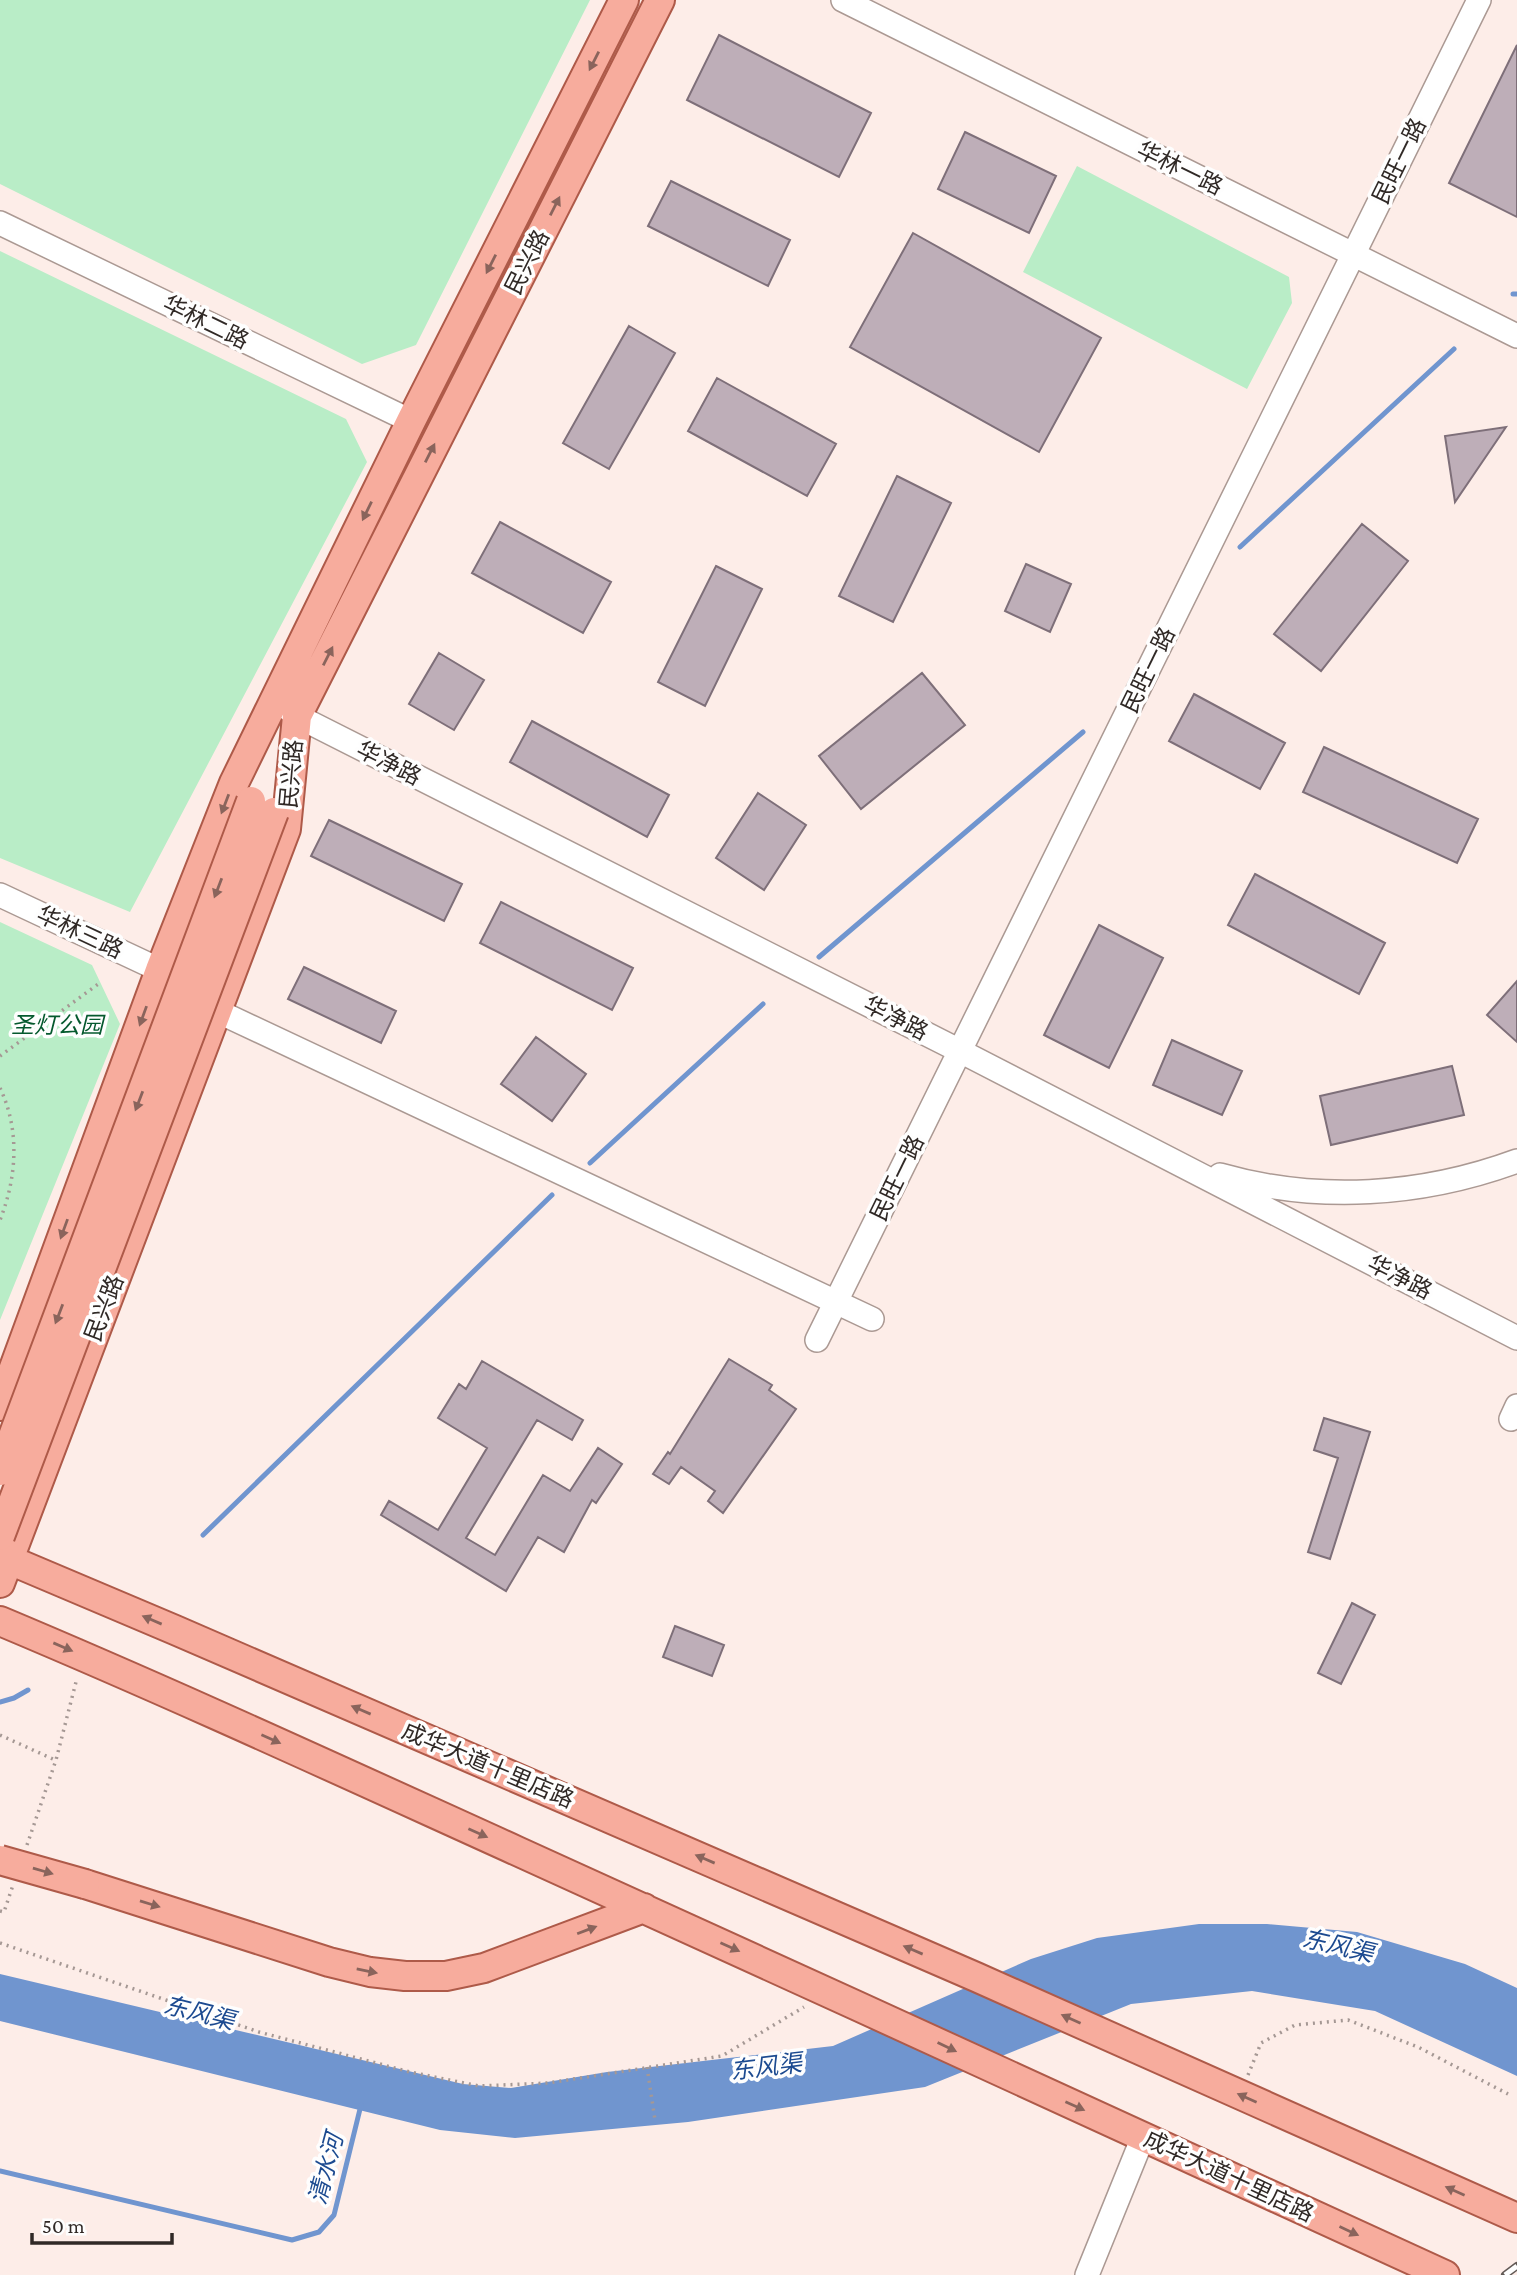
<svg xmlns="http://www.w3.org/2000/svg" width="1517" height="2275" viewBox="0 0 1517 2275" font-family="'Crimson Pro','Noto Sans SC',serif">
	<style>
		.green { fill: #b9edc7 }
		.water { fill: #7095cf }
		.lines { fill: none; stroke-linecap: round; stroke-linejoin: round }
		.stream { stroke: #7095cf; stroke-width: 5 }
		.building { fill: #beaeb8; stroke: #7e6f79; stroke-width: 2 }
		.minor-casing { stroke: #ab9993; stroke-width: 26 }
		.major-casing { stroke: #ae5a49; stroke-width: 32 }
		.path { stroke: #a59894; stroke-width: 3.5; stroke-dasharray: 2 5; stroke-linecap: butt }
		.minor { stroke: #fff; stroke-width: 23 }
		.major { stroke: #f7ac9d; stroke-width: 28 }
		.rail-casing { stroke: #625955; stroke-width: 8 }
		.rail { stroke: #fefefe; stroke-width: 5; stroke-dasharray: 16; stroke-linecap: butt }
		.major-bridge-casing { stroke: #ae5a49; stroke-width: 32; stroke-linecap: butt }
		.major-bridge { stroke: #f7ac9d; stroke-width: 28 }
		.oneway { fill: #8a645c }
		.labels { text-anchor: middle; stroke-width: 7; stroke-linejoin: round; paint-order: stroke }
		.street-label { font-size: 23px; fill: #302926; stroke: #fefefe }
		.park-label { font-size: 23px; font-style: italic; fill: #05592e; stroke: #fefefe }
		.water-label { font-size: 24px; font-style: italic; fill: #1c4a90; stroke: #fefefe }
	</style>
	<rect width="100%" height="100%" fill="#fdede8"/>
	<path class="green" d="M0,0H590L416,345L362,364L0,184Z
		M1077,166L1289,277L1292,303L1247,389L1023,272Z
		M0,251L346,419L367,462L130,912L0,858Z
		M0,922L92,965L120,1024L0,1320Z"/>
	<path class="water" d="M1199,1924H1267L1357,1932L1465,1964L1517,1988V2076L1375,2011L1252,1991L1131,2004L925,2087L688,2122L515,2138L440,2130L0,2021V1974L463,2084L511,2088L607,2072L833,2046L1031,1959L1097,1938Z"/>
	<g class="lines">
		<path class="stream" d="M1513,294H1517
			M1240,547L1454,349
			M819,957L1083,732
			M590,1163L763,1004
			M203,1535L552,1195
			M0,1702L14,1698L28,1690
			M0,2171L292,2240L319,2232L334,2215L361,2105"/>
	</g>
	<path class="building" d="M719,35L871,113L839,177L687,100Z
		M1517,45V217L1449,183Z
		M965,132L1056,176L1029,233L938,189Z
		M671,181L790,240L768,286L648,226Z
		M913,233L1101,338L1039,452L850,347Z
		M629,326L675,353L609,469L563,443Z
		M717,378L836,444L807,496L688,431Z
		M1506,427L1455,502L1445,436Z
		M897,476L951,503L893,622L839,596Z
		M500,522L611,582L583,633L472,573Z
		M1362,524L1408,561L1321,671L1274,634Z
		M1026,564L1071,584L1050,632L1005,611Z
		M716,566L762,589L705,706L658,682Z
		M439,653L484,680L454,730L409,704Z
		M922,673L965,725L861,809L819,756Z
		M1194,694L1285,743L1260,789L1169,741Z
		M532,721L669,795L647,837L510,762Z
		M1324,747L1478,819L1457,863L1303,792Z
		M758,793L806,825L764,890L716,858Z
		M329,820L462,884L444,921L311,856Z
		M1255,874L1385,943L1359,994L1228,925Z
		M501,902L633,968L612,1010L480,943Z
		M1099,925L1163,958L1109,1068L1044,1035Z
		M304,967L396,1011L381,1043L288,999Z
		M1517,981V1042L1487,1015Z
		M536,1037L586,1074L552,1121L501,1084Z
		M1172,1040L1242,1071L1222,1115L1153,1085Z
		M1452,1066L1464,1115L1331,1145L1320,1096Z
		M729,1359L772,1385L769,1390L796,1409L723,1513L708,1501L715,1491L681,1467L669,1484L653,1474L668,1452L670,1454Z
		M482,1361L583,1420L572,1440L537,1420L466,1538L495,1555L543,1475L570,1491L598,1448L622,1464L596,1503L592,1500L564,1552L538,1537L506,1591L381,1515L389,1501L438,1530L487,1448L438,1418L459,1384L466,1389Z
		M1324,1418L1370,1432L1330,1559L1308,1552L1338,1458L1314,1450Z
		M1352,1603L1375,1615L1341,1684L1318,1673Z
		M675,1626L724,1645L712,1676L663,1657Z"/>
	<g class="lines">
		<g class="minor-casing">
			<path id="minor" d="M843,0L1517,336
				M0,223L411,421
				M286,707L297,716L960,1051L1517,1338
				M0,895L160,970
				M217,1011L872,1319
				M1220,1175C1318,1203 1422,1196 1517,1161
				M817,1340L1479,0
				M1511,1419L1517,1406
				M1087,2275L1143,2137"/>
		</g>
		<g class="major-casing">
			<path id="major" d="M0,1406L160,970L234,783L411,421L624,0
				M0,1556L175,1630L976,1977L1517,2218
				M0,1583L286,829L297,716L660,0
				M0,1621C174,1694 345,1773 517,1851C827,1991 1135,2134 1445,2275
				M85,1884L329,1962L370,1972L405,1976H446L484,1968L644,1908"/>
		</g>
		<path class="path" d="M0,1056L101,982
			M0,1088C20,1130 17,1177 0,1220
			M0,1735L55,1760
			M27,1845L56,1760L77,1678
			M0,1911L4,1912L13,1885
			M0,1943L259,2032L410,2072L479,2086L548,2083L722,2056L804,2007
			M647,2067L655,2120
			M1248,2075L1261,2043L1295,2025L1348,2020L1418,2047L1508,2094"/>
		<use href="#minor" class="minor"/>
		<use href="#major" class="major"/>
		<g class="rail-casing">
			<path id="rail" d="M1505,2275L1517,2266"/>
		</g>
		<use href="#rail" class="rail"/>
		<g class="major-bridge-casing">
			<path id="major-bridge" d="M0,1471L251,801
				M0,1536L274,812
				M0,1860L85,1884"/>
		</g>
		<use href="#major-bridge" class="major-bridge"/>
	</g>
	<defs><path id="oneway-solid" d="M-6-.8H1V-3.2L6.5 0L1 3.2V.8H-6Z" transform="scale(1.75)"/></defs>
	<g class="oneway">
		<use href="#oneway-solid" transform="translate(594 61) rotate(117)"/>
		<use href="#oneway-solid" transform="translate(555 206) rotate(-63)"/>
		<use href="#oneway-solid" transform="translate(491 264) rotate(117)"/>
		<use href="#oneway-solid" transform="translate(430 453) rotate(-63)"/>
		<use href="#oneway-solid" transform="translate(367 511) rotate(116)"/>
		<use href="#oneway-solid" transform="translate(328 656) rotate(-63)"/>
		<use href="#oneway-solid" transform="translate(225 804) rotate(111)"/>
		<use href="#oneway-solid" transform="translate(218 888) rotate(111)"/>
		<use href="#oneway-solid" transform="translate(143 1016) rotate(110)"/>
		<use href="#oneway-solid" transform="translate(139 1101) rotate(111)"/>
		<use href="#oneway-solid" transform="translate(64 1229) rotate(110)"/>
		<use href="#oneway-solid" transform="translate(59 1314) rotate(111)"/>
		<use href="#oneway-solid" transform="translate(152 1620) rotate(-157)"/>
		<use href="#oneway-solid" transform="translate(63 1647) rotate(23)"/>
		<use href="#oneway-solid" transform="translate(361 1710) rotate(-157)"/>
		<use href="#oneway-solid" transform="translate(271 1739) rotate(24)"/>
		<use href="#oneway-solid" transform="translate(478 1833) rotate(24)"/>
		<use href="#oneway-solid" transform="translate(705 1859) rotate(-157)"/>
		<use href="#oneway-solid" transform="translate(43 1871) rotate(16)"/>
		<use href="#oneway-solid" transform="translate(150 1904) rotate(17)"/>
		<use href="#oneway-solid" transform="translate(587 1930) rotate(-21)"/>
		<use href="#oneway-solid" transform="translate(730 1947) rotate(24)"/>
		<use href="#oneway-solid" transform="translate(913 1950) rotate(-157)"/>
		<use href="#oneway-solid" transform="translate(367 1971) rotate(11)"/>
		<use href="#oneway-solid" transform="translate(1071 2019) rotate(-156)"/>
		<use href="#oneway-solid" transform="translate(947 2047) rotate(26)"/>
		<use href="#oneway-solid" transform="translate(1247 2098) rotate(-156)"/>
		<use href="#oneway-solid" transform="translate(1075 2106) rotate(24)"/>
		<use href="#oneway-solid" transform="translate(1455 2191) rotate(-156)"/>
		<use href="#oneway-solid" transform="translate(1349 2231) rotate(25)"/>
	</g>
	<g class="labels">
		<g class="street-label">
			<text transform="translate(1399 161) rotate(-64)" y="8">民旺一路</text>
			<text transform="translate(1180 168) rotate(26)" y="8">华林一路</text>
			<text transform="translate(527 262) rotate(-63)" y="8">民兴路</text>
			<text transform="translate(206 322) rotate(26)" y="8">华林二路</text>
			<text transform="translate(1148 670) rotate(-64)" y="8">民旺一路</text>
			<text transform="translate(389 763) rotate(27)" y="8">华净路</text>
			<text transform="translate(291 774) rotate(-85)" y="8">民兴路</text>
			<text transform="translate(80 932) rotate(25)" y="8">华林三路</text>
			<text transform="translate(896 1018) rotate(27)" y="8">华净路</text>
			<text transform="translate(897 1178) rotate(-64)" y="8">民旺一路</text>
			<text transform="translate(1400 1277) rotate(27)" y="8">华净路</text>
			<text transform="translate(104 1308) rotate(-69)" y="8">民兴路</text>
			<text transform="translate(488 1765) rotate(23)" y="8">成华大道十里店路</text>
			<text transform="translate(1229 2176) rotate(25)" y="8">成华大道十里店路</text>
		</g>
		<g class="park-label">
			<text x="57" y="1033">圣灯公园</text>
		</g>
		<g class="water-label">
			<text transform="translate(1338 1946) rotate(13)" y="8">东风渠</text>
			<text transform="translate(199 2013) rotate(14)" y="8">东风渠</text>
			<text transform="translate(766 2067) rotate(-7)" y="8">东风渠</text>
			<text transform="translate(326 2169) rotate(-75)" y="8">清水河</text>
		</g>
	</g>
	<path d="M32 2233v10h140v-10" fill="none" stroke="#302926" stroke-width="3.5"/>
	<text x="42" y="2233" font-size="21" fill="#302926" stroke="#fefefe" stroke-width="5" paint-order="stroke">50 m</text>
</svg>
